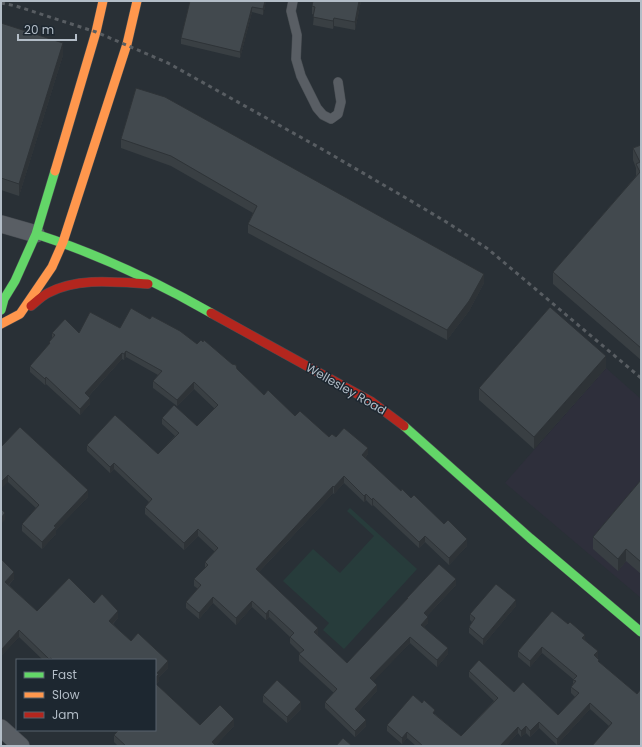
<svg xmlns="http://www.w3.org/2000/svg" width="642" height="747" viewBox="0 0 642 747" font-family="Poppins,sans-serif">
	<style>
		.medical { fill: #2e2f3b }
		.green { fill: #273c3b }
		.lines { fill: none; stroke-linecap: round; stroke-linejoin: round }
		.lane-casing { stroke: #474c51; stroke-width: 10 }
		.street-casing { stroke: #474c51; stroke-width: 18 }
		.fast-casing { stroke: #474c51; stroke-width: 10 }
		.slow-casing { stroke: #474c51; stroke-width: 10 }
		.jam-casing { stroke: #474c51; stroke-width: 10 }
		.lane { stroke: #595e64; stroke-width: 9 }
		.street { stroke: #595e64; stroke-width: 17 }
		.fast { stroke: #63d668; stroke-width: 9 }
		.slow { stroke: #ff974d; stroke-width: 9 }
		.jam { stroke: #b3261e; stroke-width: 9 }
		.rail { stroke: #585d62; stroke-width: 3; stroke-dasharray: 4 4; stroke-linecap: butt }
		.wall { fill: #393f43 }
		.shaded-wall { fill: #2e3337 }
		.building { fill: #42494e; stroke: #2e3337 }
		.labels { text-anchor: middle; stroke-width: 3; stroke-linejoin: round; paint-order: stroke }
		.street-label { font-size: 12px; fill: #b3bdc7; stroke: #1d2730 }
	</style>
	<rect width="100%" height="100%" fill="#293036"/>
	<path class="medical" d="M606,368L641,399V598L505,483Z"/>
	<path class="green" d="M350,508L417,569L344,649L323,630L329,623L283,581L313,549L340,573L374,536L347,511Z"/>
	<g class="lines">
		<g class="lane-casing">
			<path id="lane" d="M293,1L291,11L297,35L296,59L301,76L317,108L323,115L331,119L338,114L341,102L338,82"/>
		</g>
		<g class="street-casing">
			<path id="street" d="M1,224L36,234
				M1,728L21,746"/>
		</g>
		<g class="fast-casing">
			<path id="fast" d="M36,234C98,254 155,281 211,313
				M1,310L4,299L15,281L36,234L55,171
				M404,426L530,538L641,632"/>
		</g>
		<g class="slow-casing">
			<path id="slow" d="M55,171L96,32L103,1
				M1,324L20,314L52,267L63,242L127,44L137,1"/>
		</g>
		<g class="jam-casing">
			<path id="jam" d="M31,306C36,302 42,296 48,293C78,277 116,282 148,284
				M211,313L372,402L404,426"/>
		</g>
		<use href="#lane" class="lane"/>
		<use href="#street" class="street"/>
		<use href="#fast" class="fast"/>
		<use href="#slow" class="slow"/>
		<use href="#jam" class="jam"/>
		<path class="rail" d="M1,3L16,6L96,32L168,63L320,148L406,198L448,223L488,249L641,378"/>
	</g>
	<path class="wall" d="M190,1H266L263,15L252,12L240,58L181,44V38Z
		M313,1H361L355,30L334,26L333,29L313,25L314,15L312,14V6Z
		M1,23L63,55L19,196L1,190Z
		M136,88L484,283L469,311L447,340L248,233V224L253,213L171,166L121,148V139Z
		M641,145V360L553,284V272L636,176V168L633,160V148Z
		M150,319L197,344L237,369L264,395L295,416L329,437H336L368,454L365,458L401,491L411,498L467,546L449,565L425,542L419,548L373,505L372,506L366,500L364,502L344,483L334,494L333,493L259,572L318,634L317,635L347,663L407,600V598L456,585L427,616L428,623L424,627L448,654L437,667L410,643L373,681L377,691L358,712L366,726L355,737L325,708V702L334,693L299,661V654L300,653L290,643V637L269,617L266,620L252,607L236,625L213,603L199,619L186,608V602L198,589L194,586V579L205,568V562L215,552L198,536L184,550L145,514V507L149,502L114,469L110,473L87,451V445L158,454L175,436L162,424V418L197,426L215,409L194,389L177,406L153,388V381L158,375L126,357L124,360L122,359L89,396L90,404L80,415L46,384L45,385L30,372V366L49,345V342L52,338V333H79L120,328Z
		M606,368L534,449L479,400V388Z
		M1,447L88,497L56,530V534L42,549L22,531V524L36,508L8,482Z
		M641,480V574L626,561L618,571L593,549V537Z
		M1,559L14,579L9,585L37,611L94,603L118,618L113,624L131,641L168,668L159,677V681L156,684L200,725L234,726L216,745V746H118L114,742V735L155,730V660H43L19,637L2,655L1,654Z
		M516,606L483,645L469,633V627L472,622L470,620V614Z
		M585,640L598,657L597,658L599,663L637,694L609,726L590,709L557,745L539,728L530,737L526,733L521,737L518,733L506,746H416L407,738L402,744L387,731V725L435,714L461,736L494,701L469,677V671L514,692L558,715L575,697L571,693V687L573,684V679L542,653L530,667L518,657V651Z
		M263,695L301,709L287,723L263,702Z"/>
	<path class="shaded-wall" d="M265,1H266L263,15V9Z
		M359,1H361L355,30V22Z
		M252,7V12L240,58V52Z
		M334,18V26L333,29V21Z
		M63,43V55L19,196V184Z
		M484,274V283L469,311L447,340V330Z
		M126,351V357L124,360V354Z
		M122,353V359L85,400V393Z
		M606,356V368L534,449V437Z
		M46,377V384L45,385V379Z
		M194,382V389L177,406V400Z
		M90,398V404L80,415V409Z
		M368,448V454L362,461V455Z
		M114,463V469L110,473V467Z
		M8,475V482L1,489V482Z
		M344,476V483L334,494V487Z
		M333,486V493L256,575V569Z
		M88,490V497L56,530V534L42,549V542L54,526Z
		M366,494V500L364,502V496Z
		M373,498V505L372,506V500Z
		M5,513V520L1,524V518Z
		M198,529V536L184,550V543Z
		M425,536V542L419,548V542Z
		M467,539V546L449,565V558Z
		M626,549V561L618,571V559Z
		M14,572V579L5,588V582Z
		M456,579V585L424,619V613Z
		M213,597V603L199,619V613Z
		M516,600V606L483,645V639Z
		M252,601V607L236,625V618Z
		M269,610V617L266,620V614Z
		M118,611V618L109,627V621Z
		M428,617V623L421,631V625Z
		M318,628V634L314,638V632Z
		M19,630V637L2,655V649Z
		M585,635V641L582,638Z
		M410,637V643L370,685V678Z
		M542,647V653L530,667V661Z
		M448,648V654L437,667V660Z
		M598,651V657L594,662V655Z
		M168,661V668L159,677V681L155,685V678L157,673Z
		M377,685V691L355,715V709Z
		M301,702V709L287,723V717Z
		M590,703V709L557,745V739Z
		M234,719V726L215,746L212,742Z
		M366,720V726L355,737V731Z
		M539,722V728L530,737V731Z
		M526,726V733L521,737V731Z
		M518,727V733L506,746H500Z
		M407,732V738L402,744V738Z"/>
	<path class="building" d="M190,1H265L263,9L252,7L240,52L181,38Z
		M313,1H359L355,22L334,18L333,21L313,17L315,7L312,6Z
		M1,23L63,43L19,184L1,178Z
		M136,88L165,97L484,274L469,301L447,330L248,224L257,206L171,156L121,139Z
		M641,145V348L553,272L640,172L636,164L640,162L633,148Z
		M550,307L606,356L534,437L479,388Z
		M131,308L150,319L152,316L180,331L197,344L201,340L203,342L204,340L232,364L236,365L237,369L264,395L268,390L295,416L300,411L329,437L332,434L336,437L344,428L368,448L362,455L401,491L402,489L411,498L414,495L444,524L448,520L467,539L449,558L425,536L419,542L373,498L372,500L366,494L364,496L344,476L334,487L333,486L256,569L318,628L314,632L347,663L408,598H407L439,564L456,579L424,613L428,617L421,625L448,648L437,660L410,637L370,678L377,685L355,709L366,720L355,731L325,702L337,689L299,654L304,650L290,637L294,633L269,610L266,614L252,601L236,618L213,597L199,613L186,602L201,585L194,579L208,565L205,562L218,548L198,529L184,543L145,507L152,499L114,463L110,467L87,445L115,415L158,454L179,433L162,418L174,405L197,426L218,405L194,382L177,400L153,381L162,371L126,351L124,354L122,353L85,393L90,398L80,409L46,377L45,379L30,366L50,343L49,342L55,335L52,333L65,319L79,333L90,312L120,328Z
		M20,427L88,490L54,526L56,527L42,542L22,524L39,505L8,475L1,482V447Z
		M641,480V562L626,549L618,559L593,537Z
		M1,509L5,513L1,518Z
		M1,559L14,572L5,582L37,611L69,578L94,603L102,594L118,611L109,621L131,641L138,633L168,661L157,673L159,674L155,678V660H53L51,658L49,659L19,630L2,649L1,647Z
		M496,584L516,600L483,639L469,627L475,618L470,614Z
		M552,611L568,624L570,622L585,635L582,638L598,651L594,655L599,660L598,661L637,694L641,689V746H592L612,723L590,703L557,739L539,722L530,731L526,726L521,731L518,727L500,746H423L407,732L402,738L387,725L413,695L422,703L424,700L435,710L433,713L461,736L498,698L469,671L479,660L514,692L523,682L558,715L579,693L571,687L576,681L573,680L577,676L542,647L530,661L518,651Z
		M277,680L301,702L287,717L263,695Z
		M155,683L200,725L220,705L234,719L212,742L216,746H126L114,735L119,730H155Z
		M343,738L352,746H336Z"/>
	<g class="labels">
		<g class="street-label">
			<text transform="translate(346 389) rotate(30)" y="4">Wellesley Road</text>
		</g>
	</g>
	<rect width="642" height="747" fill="none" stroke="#b3bdc7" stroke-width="4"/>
	<rect x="16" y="659" width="140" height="72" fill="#1d2730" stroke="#59636c"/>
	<rect x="24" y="672" width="20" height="6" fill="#63d668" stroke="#59636c"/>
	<text x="52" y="679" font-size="12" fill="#b3bdc7">Fast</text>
	<rect x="24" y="692" width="20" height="6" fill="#ff974d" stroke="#59636c"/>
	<text x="52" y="699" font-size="12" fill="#b3bdc7">Slow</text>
	<rect x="24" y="712" width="20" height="6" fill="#b3261e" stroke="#59636c"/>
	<text x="52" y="719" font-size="12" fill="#b3bdc7">Jam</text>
	<path d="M18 34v6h58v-6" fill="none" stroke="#b3bdc7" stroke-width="2"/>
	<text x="24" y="34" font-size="12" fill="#b3bdc7" stroke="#1d2730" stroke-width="3" paint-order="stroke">20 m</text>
</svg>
